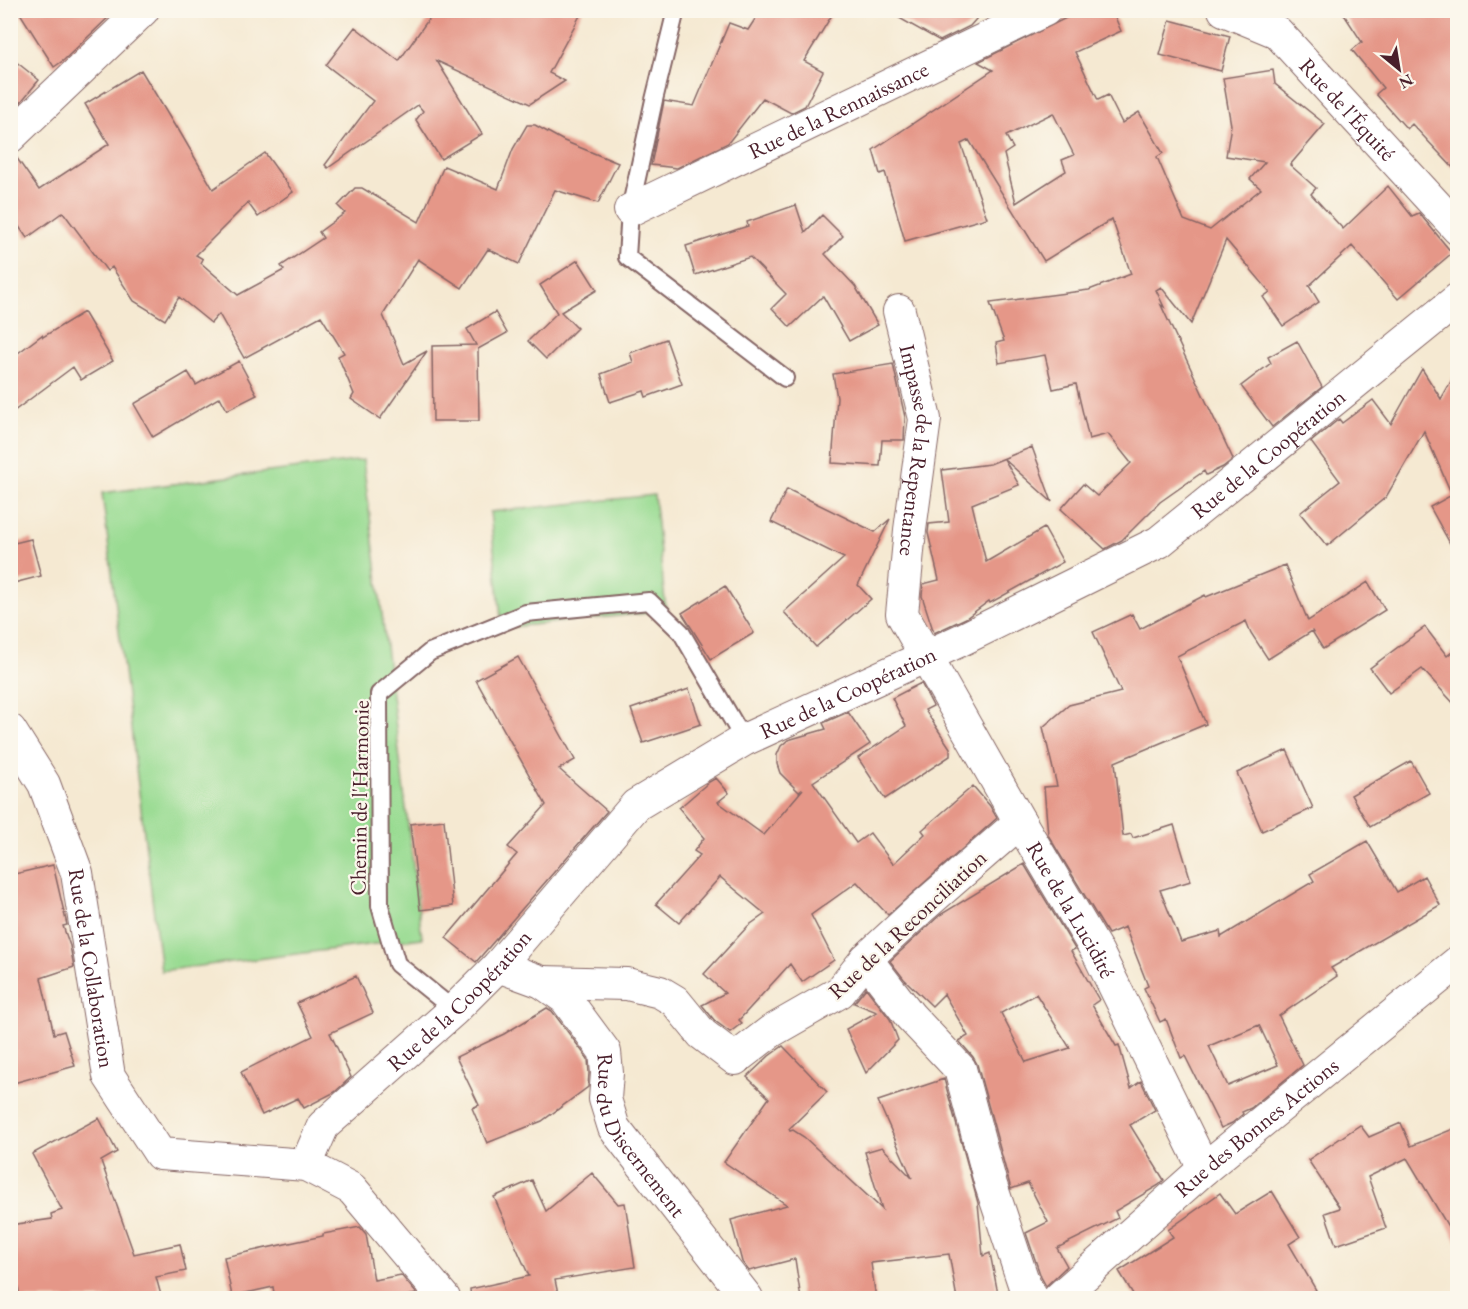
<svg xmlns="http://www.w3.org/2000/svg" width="1468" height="1309" viewBox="0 0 1468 1309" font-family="'EB Garamond',serif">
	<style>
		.green { fill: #99db92; stroke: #727d5e; stroke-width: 1.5 }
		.building { fill: #e59788; fill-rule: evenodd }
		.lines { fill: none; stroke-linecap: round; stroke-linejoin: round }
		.service-casing { stroke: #866665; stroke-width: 20 }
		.minor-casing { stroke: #866665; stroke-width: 34 }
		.service { stroke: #fff; stroke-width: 16 }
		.minor { stroke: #fff; stroke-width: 32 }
		.labels { text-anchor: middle; stroke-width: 4.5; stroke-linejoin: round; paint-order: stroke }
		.street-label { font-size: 22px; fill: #4a1f2b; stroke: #fbf7ec }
	</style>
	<rect width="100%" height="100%" fill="#fbf7ec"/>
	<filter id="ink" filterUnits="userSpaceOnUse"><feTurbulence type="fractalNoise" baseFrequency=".0167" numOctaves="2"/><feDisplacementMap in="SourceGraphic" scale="12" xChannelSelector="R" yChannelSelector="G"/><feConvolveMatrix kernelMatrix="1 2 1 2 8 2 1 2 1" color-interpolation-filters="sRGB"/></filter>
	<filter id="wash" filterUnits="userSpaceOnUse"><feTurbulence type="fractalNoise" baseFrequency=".008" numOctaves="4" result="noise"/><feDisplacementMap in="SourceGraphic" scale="24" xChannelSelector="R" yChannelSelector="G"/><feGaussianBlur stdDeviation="1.35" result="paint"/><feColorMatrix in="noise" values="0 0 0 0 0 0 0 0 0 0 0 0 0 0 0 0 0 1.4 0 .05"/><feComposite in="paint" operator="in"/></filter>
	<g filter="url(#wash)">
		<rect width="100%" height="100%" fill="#f5e9d2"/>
		<path class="green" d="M363,460L422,938L161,971L102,493Z
			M654,495L666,611L502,628L490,512Z"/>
		<g id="blocks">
			<path class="building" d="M18,10H116L64,60L54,67Z
				M435,10H583L549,73L565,81L530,104L437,61L482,134L441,159L416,120L423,111L418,105L328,168L325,165L373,101L326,65L355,27L399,61Z
				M761,10H835L804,61L823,71L805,106L791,113L763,98L728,143L677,168L651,165L664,101L694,106L729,23L748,30Z
				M885,10H984L970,26L940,41Z
				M1082,10H1112L1121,31L1075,52L1098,100L1108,95L1122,123L1139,112L1163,153L1157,157L1184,220L1210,230L1261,189L1250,179L1265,162L1226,156L1231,125L1223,78L1273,70L1275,84L1325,124L1290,165L1316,188L1311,194L1343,229L1388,186L1412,216L1419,213L1452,253L1398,299L1352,246L1309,286L1319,302L1283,326L1263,297L1270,292L1226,240L1191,324L1161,287L1156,290L1164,307L1161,305L1233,459L1223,467L1206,475L1204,471L1160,502L1122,540L1105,549L1061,509L1083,484L1097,496L1131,463L1108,434L1089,439L1076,384L1053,389L1045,355L999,363L996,343L1004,341L990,303L1089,290L1131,274L1112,219L1044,261L969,140L961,144L987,218L905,241L885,172L880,174L873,150L993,70L978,62ZM1053,113L1074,155L1062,160L1066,171L1016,203L1004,154L1013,148L1006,136Z
				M1341,10H1458V173L1412,124L1407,129L1376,94L1383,88L1352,50L1362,42Z
				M1170,20L1230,36L1221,71L1160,55Z
				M10,57L39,80L20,103L10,112Z
				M141,70L176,128L177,127L213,189L265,153L293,192L258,217L248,203L196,255L203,259L201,263L238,295L284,270L281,266L323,238L319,232L345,213L338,206L355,188H362L419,222L444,166L498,189L513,149L527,125H535L564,141L618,163L598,203L555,190L519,264L488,249L462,288L418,259L383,315L404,364L427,351L380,419L351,399L354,394L338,356L344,353L321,316L244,358L219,314L211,323L179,297L165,320L134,301L112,267L107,271L63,212L27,238L10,214V154H14L39,190L109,144L85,104Z
				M796,205L805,232L822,215L843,236L825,254L855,286L878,325L849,341L823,296L790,327L772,308L786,294L750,257L695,275L686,246L748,226L747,222Z
				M578,260L597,290L561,312L577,328L546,359L528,341L557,313L540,285Z
				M84,312L113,361L81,380L73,367L10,414V359L42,335L43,337Z
				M495,312L507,333L478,349L479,421H433L432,346L476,345L467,329Z
				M666,339L682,384L646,397L644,391L610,402L601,374L633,362L630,353Z
				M1297,341L1322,387L1272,427L1241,386L1271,363L1268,357Z
				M239,361L257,395L227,410L220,397L153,437L134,404L188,372L196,385Z
				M893,364L905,417L904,440H882L880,466L832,463L837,398L833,374Z
				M1422,369L1441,399L1458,369V558L1430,507L1452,495L1424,431L1386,497L1327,546L1300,513L1340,481L1311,442L1339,419L1342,423L1373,400L1391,424Z
				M1032,447L1052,502L1004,459L1019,485L972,504L986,562L1044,528L1063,562L990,603L989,601L966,618L934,633L922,596L923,584L939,580L928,533L929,524L949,522L942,470L990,464Z
				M787,489L875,532L890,519L858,585L871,599L816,647L784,612L844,558L771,522Z
				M31,539L41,576L10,584V544Z
				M1285,565L1308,621L1368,582L1385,610L1323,649L1312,631L1268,659L1251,633L1246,621L1177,656L1206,724L1115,762L1123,836L1131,834L1133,838L1174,825L1191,881L1160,890L1181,942L1220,931L1221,937L1314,881L1310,874L1367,841L1397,892L1424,876L1440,905L1331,968L1337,976L1279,1016L1303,1065L1251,1108L1242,1112L1243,1114L1232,1123L1221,1128L1185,1056L1181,1058L1166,1019L1160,1022L1144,988L1148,986L1125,927L1108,934L1048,835L1044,787L1057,786L1043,727L1069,705L1121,692L1093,632L1132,614L1140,629L1205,595L1206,597ZM1259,1025L1278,1065L1228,1086L1209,1046Z
				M725,586L754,633L711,659L682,613Z
				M1425,627L1447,656L1458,647V708L1422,669L1389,693L1370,668Z
				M518,657L575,760L559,769L607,811L476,962L446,938L517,854L508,847L546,805L476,680Z
				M921,683L933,706L925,710L950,748V756L885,799L858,758L906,726L892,698Z
				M689,689L701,724L643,743L631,709Z
				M848,712L870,744L813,782L856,843L870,833L893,864L925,834L922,830L973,786L990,806L997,818L888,915L857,882L811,915L834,960L802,982L790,964L739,1020L742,1023L730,1032L715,1021L702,1005L725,993L704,974L748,926L765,914L720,877L679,923L656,904L700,855L694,851L704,838L679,808L709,782L716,778L729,793L718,802L764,835L803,789L799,792L780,773L777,764V755L781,746L788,740L826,729L823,723Z
				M1287,750L1313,808L1262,831L1237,773Z
				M1411,761L1429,793L1370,827L1351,795Z
				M444,820L453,906L420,910L410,824Z
				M1024,864L1075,949L1071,951L1099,1000L1092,1005L1116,1046L1119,1045L1131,1088L1141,1081L1155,1110L1130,1125L1164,1180L1159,1185L1115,1211L1118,1218L1057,1248L1067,1266L1046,1286L1041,1277L1026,1233L1048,1222L1028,1183L1011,1189L977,1064L973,1057L959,1041L968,1036L944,994L932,1006L904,979L890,961L940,915ZM1036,994L1070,1048L1026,1062L1001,1013Z
				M53,865L67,925L63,926L70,946L74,967L41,978L54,1034L64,1031L75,1066L10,1084V875Z
				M356,976L373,1013L330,1033L351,1077L335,1092L304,1108L298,1098L262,1115L241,1072L313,1036L297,1003Z
				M866,988L890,1019L898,1040L866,1073L846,1029L877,1012L854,1003Z
				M547,1008L552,1011L588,1059L589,1073L588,1087L542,1121L487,1143L472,1108L479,1105L456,1057L504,1034Z
				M783,1046L827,1092L789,1129L790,1131L793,1130L804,1137L882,1209L865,1152L882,1147L912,1178L878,1101L944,1079L978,1203L983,1256L990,1253L999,1299H957L949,1254L871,1263L876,1299H801L795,1259L749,1271L742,1262L731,1220L787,1205L724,1162L769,1098L747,1077L769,1056Z
				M99,1118L117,1152L101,1161L134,1254L180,1244L186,1271L156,1277L162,1299H20L10,1225L52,1219L51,1214L62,1210L32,1154Z
				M1401,1123L1411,1146L1458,1127V1243L1407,1158L1368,1177L1386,1228L1336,1245L1325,1213L1340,1208L1308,1160L1360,1125L1369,1137Z
				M592,1173L618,1204L625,1203L635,1267L555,1280L559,1299H471L470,1289L529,1276L494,1197L532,1180L546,1211Z
				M1272,1191L1300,1237L1289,1244L1316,1290L1301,1299H1136L1119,1271L1173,1237L1168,1230L1220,1193L1235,1214Z
				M360,1227L366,1234L374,1280L401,1275L417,1294L389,1299H275L273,1287L232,1296L224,1257L323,1236V1234Z"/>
		</g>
	</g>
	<g filter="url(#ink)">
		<use href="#blocks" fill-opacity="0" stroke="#866665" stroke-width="1.5"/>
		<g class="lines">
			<g class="service-casing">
				<path id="service" d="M676,10L654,100L630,210L627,257L785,378
					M454,1010L397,964L380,906L379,694L430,652L526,613L649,601L681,632L744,740"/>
			</g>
			<g class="minor-casing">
				<g id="minor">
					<path id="s1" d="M1224,10L1277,32L1458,229"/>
					<path d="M10,137L143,10"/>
					<path id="s2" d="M630,210L1045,10"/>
					<path id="s3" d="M899,311L925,419L910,530L902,614L1020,822L1098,953L1204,1169"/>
					<path id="s4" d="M10,730L44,784L77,873L109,1076L160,1154L306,1165L352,1189L444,1298"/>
					<path d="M866,959L910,1016L960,1069L991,1185L1024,1284L1032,1298"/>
					<path id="s5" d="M498,966L542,982L565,998L605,1052L607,1073L605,1099L614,1128L747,1298"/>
					<path d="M542,982L627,984L660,992L675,1001L702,1034L735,1059L770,1032L840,992L866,959L920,909L1020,822"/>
					<path id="s6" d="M306,1165L323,1126L454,1010L498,966L636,805L744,740L959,641L1159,542L1458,299"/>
					<path id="s7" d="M1059,1298L1204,1169L1458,962"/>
				</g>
			</g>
			<use href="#service" class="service"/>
			<use href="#minor" class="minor"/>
		</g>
	</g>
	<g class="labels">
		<g class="street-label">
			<text dy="8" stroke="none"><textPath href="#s1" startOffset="162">Rue de l'Équité</textPath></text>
			<text dy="8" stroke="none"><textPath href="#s2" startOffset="231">Rue de la Rennaissance</textPath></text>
			<text dy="8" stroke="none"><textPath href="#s3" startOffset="142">Impasse de la Repentance</textPath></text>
			<text dy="8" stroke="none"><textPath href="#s6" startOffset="1218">Rue de la Coopération</textPath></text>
			<text dy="8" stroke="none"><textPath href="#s6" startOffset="732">Rue de la Coopération</textPath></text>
			<text transform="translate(359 798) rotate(-89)" y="8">Chemin de l'Harmonie</text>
			<text dy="8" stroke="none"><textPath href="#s3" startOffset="648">Rue de la Lucidité</textPath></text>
			<text transform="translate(907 924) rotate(-43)" y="8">Rue de la Reconciliation</text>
			<text dy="8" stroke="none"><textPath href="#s4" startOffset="255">Rue de la Collaboration</textPath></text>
			<text dy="8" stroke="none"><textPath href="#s6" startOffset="228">Rue de la Coopération</textPath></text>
			<text dy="8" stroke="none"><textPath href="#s7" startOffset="261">Rue des Bonnes Actions</textPath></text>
			<text dy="8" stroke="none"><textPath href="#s5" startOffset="236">Rue du Discernement</textPath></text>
		</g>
	</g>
	<rect width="1468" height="1309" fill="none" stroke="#fbf7ec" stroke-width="36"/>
	<g transform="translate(1399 69) rotate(150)" stroke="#fbf7ec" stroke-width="4.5" paint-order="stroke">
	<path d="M0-4.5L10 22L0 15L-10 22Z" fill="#4a1f2b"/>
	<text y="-9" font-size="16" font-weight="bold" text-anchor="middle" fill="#4a1f2b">N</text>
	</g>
</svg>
